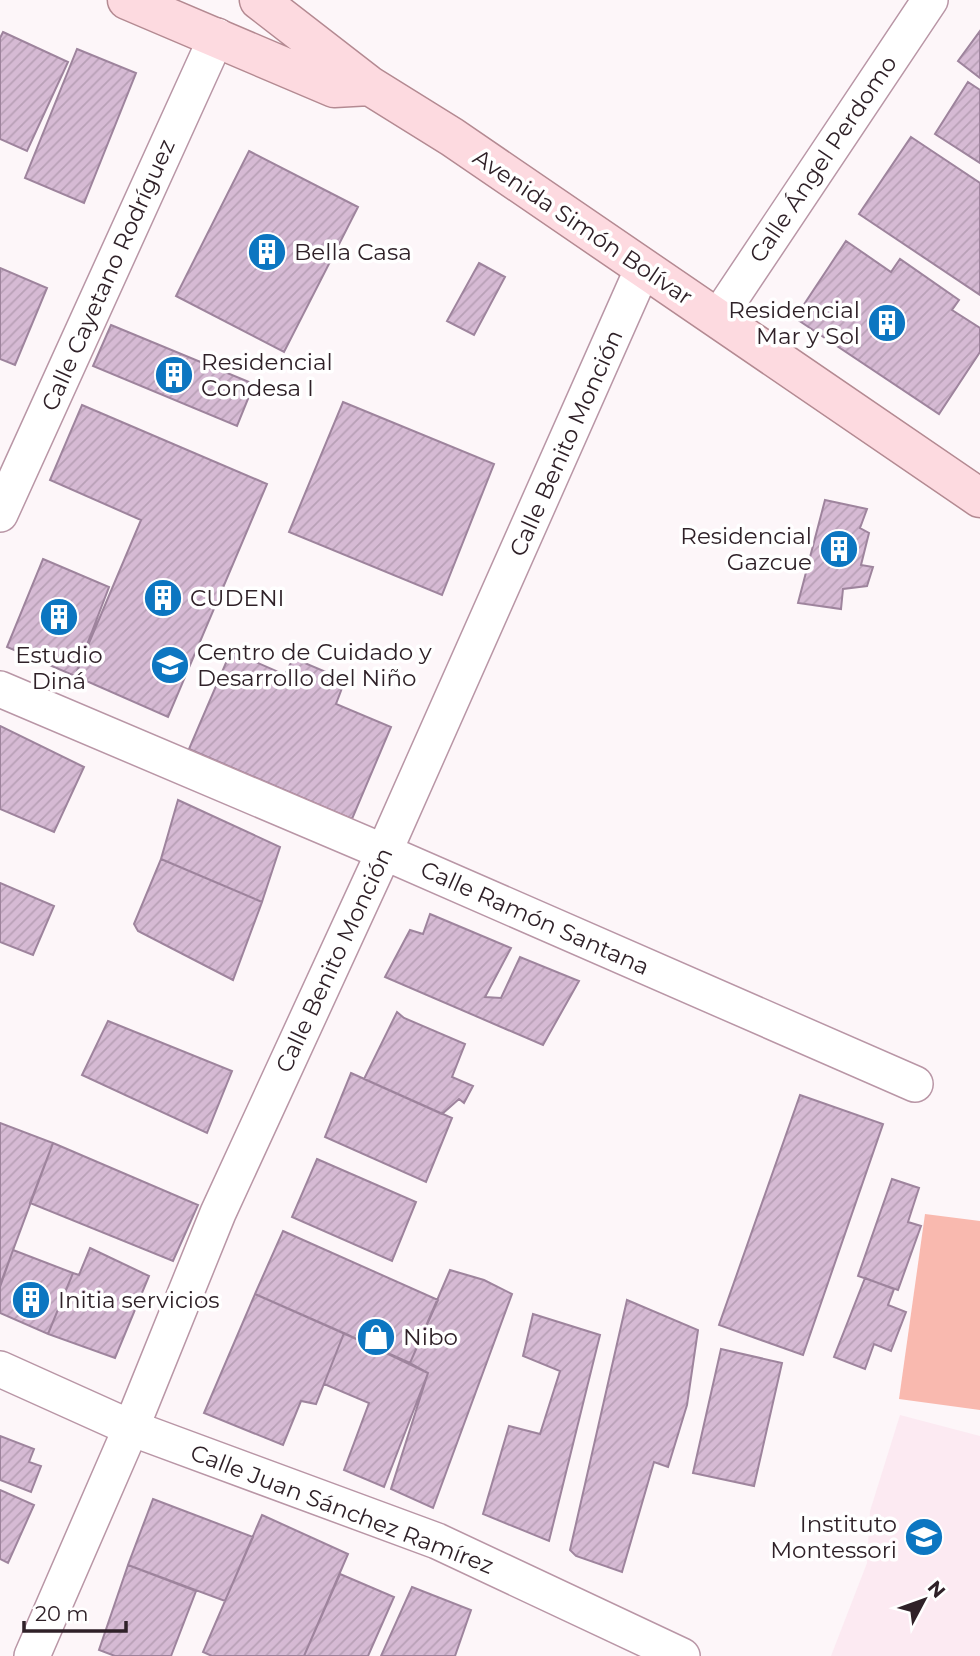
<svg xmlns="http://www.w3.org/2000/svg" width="980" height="1656" viewBox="0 0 980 1656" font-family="Montserrat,sans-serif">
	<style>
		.built { fill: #fceaf2 }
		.pitch { fill: #f9b9af }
		.building { fill: url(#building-hatch); stroke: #9e849d; stroke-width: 2 }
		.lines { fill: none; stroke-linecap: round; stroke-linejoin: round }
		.minor-casing { stroke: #b996a6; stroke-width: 38 }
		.major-casing { stroke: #b48a92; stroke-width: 41 }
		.minor { stroke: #fff; stroke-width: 35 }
		.major { stroke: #fddae0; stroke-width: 38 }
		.labels { text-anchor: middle; stroke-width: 7; stroke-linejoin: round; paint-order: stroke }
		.street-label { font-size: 23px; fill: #2f2128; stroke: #fff }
		.poi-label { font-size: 23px; fill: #2f2128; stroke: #fff; text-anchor: start }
	</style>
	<defs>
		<pattern id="building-hatch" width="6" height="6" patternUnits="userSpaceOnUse" patternTransform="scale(1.75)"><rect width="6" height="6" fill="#d6bad4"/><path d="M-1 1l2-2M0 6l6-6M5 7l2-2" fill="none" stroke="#b8a0b6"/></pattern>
	</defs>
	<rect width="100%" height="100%" fill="#fdf6f9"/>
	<path class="built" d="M900,1415L980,1436V1656H831L867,1563L870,1511Z"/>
	<path class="pitch" d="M925,1214L980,1221V1410L899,1399Z"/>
	<path class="building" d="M980,31V78L958,61Z
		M3,32L68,62L27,151L0,139V38Z
		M77,49L136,73L84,203L25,178Z
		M968,82L980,90V163L935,134Z
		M911,137L980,183V295L859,214Z
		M249,151L358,207L284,352L176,296Z
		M846,241L891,272L900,259L959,300L952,310L980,328V352L939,414L795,318Z
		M479,263L505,277L474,335L447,321Z
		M0,268L47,288L15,365L0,359Z
		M111,325L254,384L237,426L93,366Z
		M343,402L494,464L442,595L289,532Z
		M82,405L267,484L168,717L75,676L141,520L50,480Z
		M825,500L867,509L860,528L869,533L861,565L873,567L867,586L843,589L841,609L798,603Z
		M43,559L109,587L75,676L7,647Z
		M231,651L285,675L293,658L345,680L336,704L391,727L352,819L189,749Z
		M0,726L84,767L54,832L0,809Z
		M178,800L280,847L262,902L161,859Z
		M161,859L262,902L233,980L138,931L134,924Z
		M0,883L54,906L33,955L0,942Z
		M430,914L511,948L485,997L501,998L520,957L579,981L543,1045L385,977L410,930L423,934Z
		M397,1012L404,1018L465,1044L452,1077L473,1086L464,1103L459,1099L442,1114L364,1079Z
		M108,1021L232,1071L207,1133L82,1075Z
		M351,1073L452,1118L426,1182L325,1137Z
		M800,1095L883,1124L803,1355L719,1325Z
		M0,1123L53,1143L0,1285Z
		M53,1143L198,1205L173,1261L30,1203Z
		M317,1159L416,1202L392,1261L292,1217Z
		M892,1179L919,1188L908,1222L921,1226L898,1290L858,1276Z
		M283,1231L438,1300L410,1363L255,1294Z
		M90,1248L149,1276L115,1358L48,1334L73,1273L79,1275Z
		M13,1250L73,1273L48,1334L0,1313V1287Z
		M450,1270L484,1280L512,1294L433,1508L391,1489L428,1373L410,1363Z
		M865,1278L894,1289L888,1305L906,1312L891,1351L874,1344L865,1369L834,1357Z
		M255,1294L344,1333L316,1404L301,1401L283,1445L204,1413Z
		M627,1300L698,1330L687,1405L668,1467L654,1462L622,1572L576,1556L570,1550Z
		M533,1314L600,1335L549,1541L483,1514L509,1426L540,1434L560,1371L523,1356Z
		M344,1333L428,1373L384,1487L344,1470L369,1403L324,1384Z
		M721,1349L782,1363L754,1486L693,1473Z
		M0,1436L34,1449L29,1462L41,1466L31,1492L0,1480Z
		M0,1490L34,1505L8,1563L0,1559Z
		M153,1499L253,1537L225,1601L128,1565Z
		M262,1515L348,1554L304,1656H212L203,1652Z
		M128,1565L196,1591L171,1656H115L99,1650Z
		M340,1574L394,1597L368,1656H304Z
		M412,1587L471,1610L455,1656H381Z"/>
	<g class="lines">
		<g class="minor-casing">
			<path id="minor" d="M717,319L930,0
				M0,514L217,36
				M0,689L384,852L915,1084
				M0,1369L131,1428L437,1541L682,1656
				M32,1656L131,1428L218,1213L384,852L643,268"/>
		</g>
		<g class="major-casing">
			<path id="major" d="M127,0L334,88L370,86
				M259,0L370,86L452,137L980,498"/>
		</g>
		<use href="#minor" class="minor"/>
		<use href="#major" class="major"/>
	</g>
	<defs>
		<g id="building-disc" transform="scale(2.0125)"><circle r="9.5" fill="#0c76c1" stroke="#fff"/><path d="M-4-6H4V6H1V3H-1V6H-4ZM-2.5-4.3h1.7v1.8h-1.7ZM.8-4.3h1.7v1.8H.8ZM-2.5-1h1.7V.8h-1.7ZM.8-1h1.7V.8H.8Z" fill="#fff"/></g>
		<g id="school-disc" transform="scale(2.0125)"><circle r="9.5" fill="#0c76c1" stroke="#fff"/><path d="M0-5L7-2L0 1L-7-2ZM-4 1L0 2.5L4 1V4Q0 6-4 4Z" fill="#fff"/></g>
		<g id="shop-disc" transform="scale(2.0125)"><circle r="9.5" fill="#0c76c1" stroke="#fff"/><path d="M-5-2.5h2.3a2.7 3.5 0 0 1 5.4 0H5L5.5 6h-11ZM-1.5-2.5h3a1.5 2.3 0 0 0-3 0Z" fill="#fff"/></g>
	</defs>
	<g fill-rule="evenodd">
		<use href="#building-disc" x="267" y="252"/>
		<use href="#building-disc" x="887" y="323"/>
		<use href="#building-disc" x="174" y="375"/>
		<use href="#building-disc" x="839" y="549"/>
		<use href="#building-disc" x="163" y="598"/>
		<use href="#building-disc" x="59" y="617"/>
		<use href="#school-disc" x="170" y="665"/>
		<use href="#building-disc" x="31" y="1300"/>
		<use href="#shop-disc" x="376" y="1337"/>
		<use href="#school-disc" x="924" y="1537"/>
	</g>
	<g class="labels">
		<g class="street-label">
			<text transform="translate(823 159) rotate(-56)" y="8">Calle Ángel Perdomo</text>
			<text transform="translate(583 227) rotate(34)" y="8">Avenida Simón Bolívar</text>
			<text transform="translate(108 275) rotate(-66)" y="8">Calle Cayetano Rodríguez</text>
			<text transform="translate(566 443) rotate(-66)" y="8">Calle Benito Monción</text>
			<text transform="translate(535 918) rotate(24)" y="8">Calle Ramón Santana</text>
			<text transform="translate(334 960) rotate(-65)" y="8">Calle Benito Monción</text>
			<text transform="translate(342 1509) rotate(21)" y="8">Calle Juan Sánchez Ramírez</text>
		</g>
		<g class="poi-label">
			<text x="294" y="260">Bella Casa</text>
			<text x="860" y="318" text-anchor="end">Residencial<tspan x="860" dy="26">Mar y Sol</tspan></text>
			<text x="201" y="370">Residencial<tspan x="201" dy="26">Condesa I</tspan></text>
			<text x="812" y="544" text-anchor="end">Residencial<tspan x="812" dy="26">Gazcue</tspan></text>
			<text x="190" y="606">CUDENI</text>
			<text x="197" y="660">Centro de Cuidado y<tspan x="197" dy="26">Desarrollo del Niño</tspan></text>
			<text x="59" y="663" text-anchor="middle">Estudio<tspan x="59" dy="26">Diná</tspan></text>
			<text x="58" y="1308">Initia servicios</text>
			<text x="403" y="1345">Nibo</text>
			<text x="897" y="1532" text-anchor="end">Instituto<tspan x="897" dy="26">Montessori</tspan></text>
		</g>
	</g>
	<g transform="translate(924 1600) rotate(49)" stroke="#ffffff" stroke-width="5" paint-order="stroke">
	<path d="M0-5L12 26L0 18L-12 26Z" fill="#2f2128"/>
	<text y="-10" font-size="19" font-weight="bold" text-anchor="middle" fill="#2f2128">N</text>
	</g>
	<path d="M24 1621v10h102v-10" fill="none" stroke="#2f2128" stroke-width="3.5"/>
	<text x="35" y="1621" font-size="21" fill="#2f2128" stroke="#ffffff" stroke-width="5" paint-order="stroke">20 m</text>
</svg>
